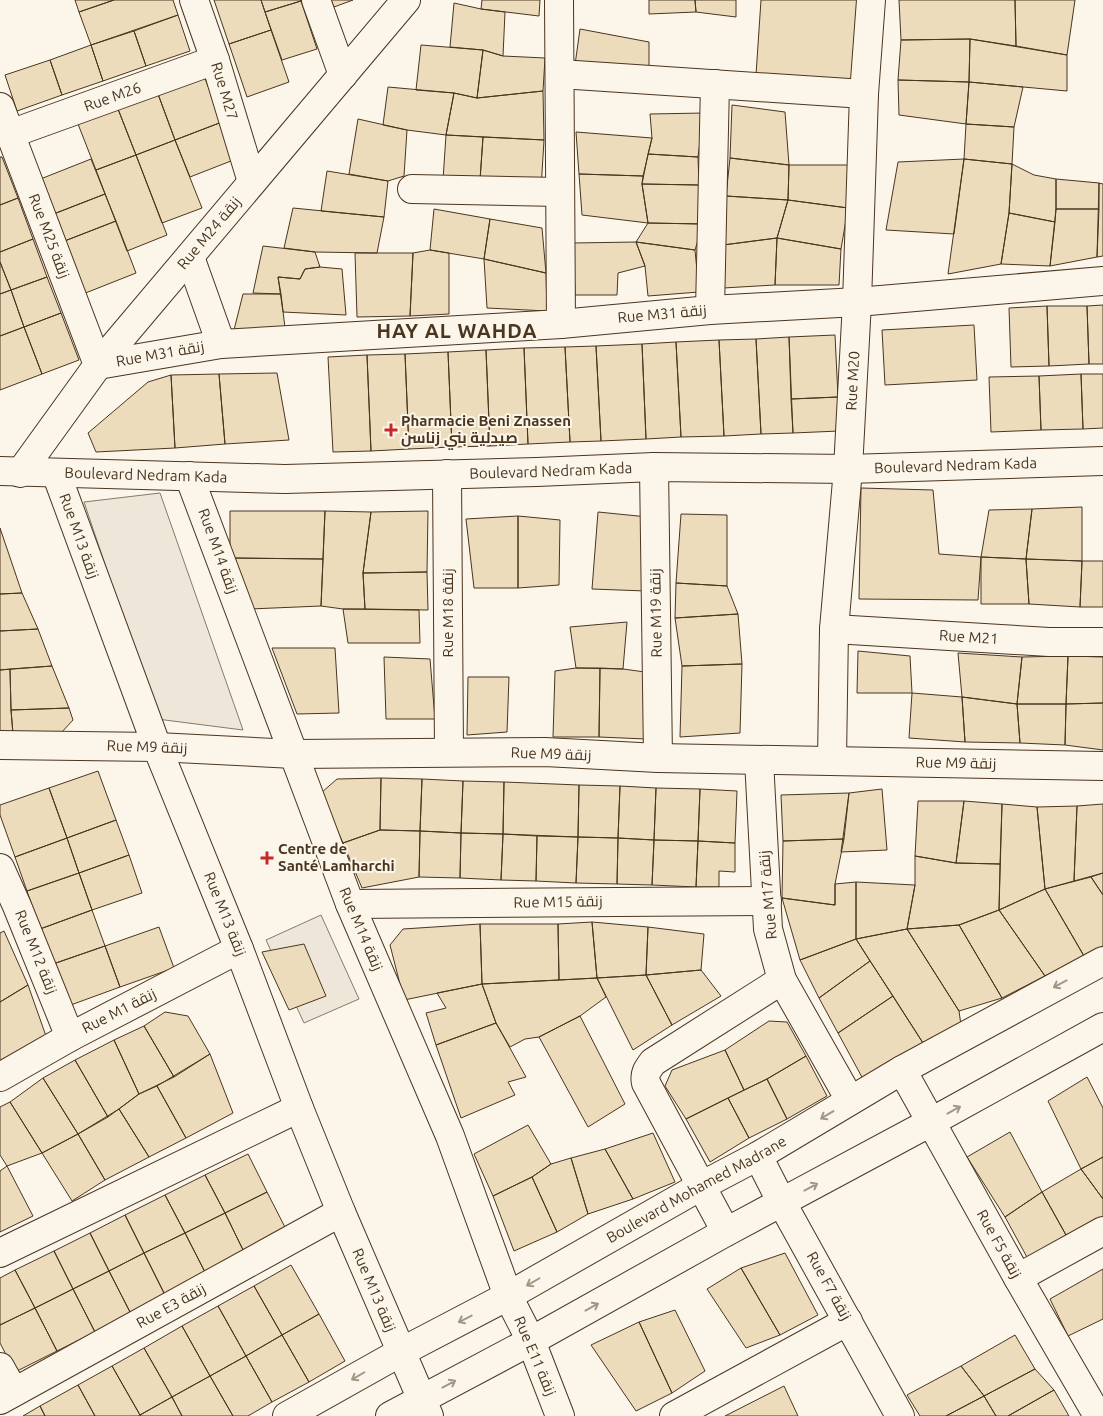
<svg xmlns="http://www.w3.org/2000/svg" width="1103" height="1416" viewBox="0 0 1103 1416" font-family="Ubuntu,Cairo,sans-serif">
	<style>
		.green { fill: #ede6d9; stroke: #887966 }
		.building { fill: #ecdcbc; stroke: #4a3520 }
		.lines { fill: none; stroke-linecap: round; stroke-linejoin: round }
		.minor-casing { stroke: #4a3520; stroke-width: 30 }
		.minor { stroke: #fbf6e9; stroke-width: 28 }
		.oneway { stroke: #a29684 }
		.poi-dot { fill: #c62828; stroke: #fbf6e9; stroke-width: 2 }
		.labels { text-anchor: middle; stroke-width: 4; stroke-linejoin: round; paint-order: stroke }
		.street-label { font-size: 15px; fill: #4a3520; stroke: #fbf6e9 }
		.poi-label { font-size: 15px; font-weight: bold; fill: #4a3520; stroke: #fbf6e9; text-anchor: start }
		.district-label { font-size: 20px; font-weight: bold; letter-spacing: 1px; fill: #4a3520; stroke: #fbf6e9 }
	</style>
	<rect width="100%" height="100%" fill="#fbf6e9"/>
	<path class="green" d="M160,493L243,730L157,719L84,502Z
		M321,915L359,999L304,1023L266,940Z"/>
	<path class="building" d="M75,0H114L79,12Z
		M114,0H173L178,15L91,45L79,12Z
		M214,0H261L271,30L229,44Z
		M261,0H300L301,1L265,12Z
		M331,0H353L334,7Z
		M482,0H540L539,16L481,9Z
		M649,0H695L696,12L649,14Z
		M695,0H736V17L696,12Z
		M761,0H857L853,86L756,75Z
		M899,0H1015L1016,46L970,39L901,40Z
		M1015,0H1075L1067,55L1016,46Z
		M301,1L317,49L282,60L265,12Z
		M454,3L481,9L505,12L503,56L483,50L450,47Z
		M178,15L190,51L146,66L134,31Z
		M580,29L649,42V77L574,72Z
		M271,30L289,82L247,97L229,44Z
		M134,31L146,66L103,81L91,45Z
		M970,39L1067,55V91L969,82Z
		M970,39L969,82L898,80L901,40Z
		M91,45L103,81L62,95L50,60Z
		M421,45L483,50L477,98L454,93L416,90Z
		M483,50L503,56L545,58L543,91L477,98Z
		M50,60L62,95L17,111L5,75Z
		M204,76L222,122L175,140L158,94Z
		M898,80L969,82L966,124L899,115Z
		M969,82L1023,87L1014,127L966,124Z
		M388,87L454,93L446,135L407,130L383,125Z
		M543,91L544,140L446,135L454,93L477,98Z
		M158,94L175,140L136,155L118,109Z
		M732,105L785,112L789,165L730,158Z
		M118,109L136,155L96,170L78,124Z
		M704,113L698,157L648,154L652,138L650,114Z
		M358,119L407,130L404,176L388,181L349,174Z
		M222,122L236,159L190,177L175,140Z
		M966,124L1014,127L1012,164L964,159Z
		M576,132L652,138L643,176L579,174Z
		M446,135L483,137L480,180H443Z
		M483,137L544,140L541,189L480,180Z
		M175,140L202,208L162,223L136,155Z
		M648,154L698,157L699,185L642,184Z
		M136,155L167,235L127,251L96,170Z
		M0,157H2L18,198L0,205Z
		M730,158L789,165L788,200L726,196Z
		M91,159L105,194L51,215L38,180Z
		M964,159L1012,164L1009,213L1001,264L948,274Z
		M964,159L954,234L886,230L898,162Z
		M1012,164L1034,175L1056,179V209L1055,222L1009,213Z
		M789,165H852L848,208L788,200Z
		M327,171L388,181L384,217L321,211Z
		M579,174L643,176L642,184L648,223L582,215Z
		M1056,179L1099,183V209H1056Z
		M1099,183L1103,184V256L1097,257Z
		M642,184L699,185L703,224L648,223Z
		M105,194L116,221L62,242L51,215Z
		M726,196L788,200L777,238L723,245Z
		M18,198L33,239L0,252V205Z
		M788,200L848,208L841,249L777,238Z
		M293,208L384,217L377,253L315,252L284,248Z
		M434,209L490,219L484,259L430,250Z
		M1056,209H1099L1097,257L1050,266Z
		M1009,213L1055,222L1050,266L1001,264Z
		M490,219L542,228L546,273L484,259Z
		M116,221L136,273L83,294L62,242Z
		M648,223L703,224L695,250L636,242Z
		M777,238L841,249L839,285H775Z
		M777,238L775,285L723,288V245Z
		M33,239L47,277L11,290L0,262V252Z
		M636,242L695,250L699,292L648,296L645,266Z
		M636,242L645,266L618,273L617,295H575L573,243Z
		M263,246L315,252L320,267L305,269L300,279L278,277L281,294L253,293Z
		M430,250L449,253V314L410,316L413,253Z
		M355,253H413L410,316L357,317Z
		M484,259L546,273L547,311L487,308Z
		M0,262L11,290L0,294Z
		M320,267L342,269L346,315L283,312L278,277L300,279L305,269Z
		M47,277L61,313L24,327L11,290Z
		M11,290L24,327L0,336V294Z
		M243,294H281L285,328L234,330Z
		M1103,305V364H1089L1087,306Z
		M1047,306H1087L1089,364L1049,366Z
		M1047,306L1049,366L1011,367L1009,308Z
		M61,313L79,360L42,374L24,327Z
		M974,325L977,380L885,385L882,330Z
		M24,327L42,374L0,390V336Z
		M835,335L838,397L791,399L789,337Z
		M789,337L793,433L761,434L756,339Z
		M756,339L761,434L724,436L719,340Z
		M719,340L724,436L681,437L676,342Z
		M676,342L681,437L646,439L642,344Z
		M642,344L646,439L601,441L596,346Z
		M596,346L601,441L570,442L565,347Z
		M565,347L570,442L528,444L524,348Z
		M524,348L528,444L490,446L486,350Z
		M486,350L490,446L452,447L448,352Z
		M448,352L452,447L409,449L405,354Z
		M405,354L409,449L371,451L367,355Z
		M367,355L371,451L333,452L328,357Z
		M277,373L289,440L225,444L219,374Z
		M219,374L225,444L175,448L171,375Z
		M1081,374L1083,429L1041,430L1039,376Z
		M1081,374H1103V428L1083,429Z
		M171,375L175,448L96,452L88,433L148,382Z
		M1039,376L1041,430L991,432L989,377Z
		M838,397L839,431L793,433L791,399Z
		M861,488L933,490L939,554L981,557L978,600L859,599Z
		M1082,507V561L1026,559L1032,509Z
		M1032,509L1026,559L981,557L989,510Z
		M230,511H325L323,559L230,558Z
		M325,511L371,512L363,573L365,609H343L321,606Z
		M428,511L427,572L363,573L371,512Z
		M598,512L648,517L646,591L592,589Z
		M681,514L727,515V586L676,583Z
		M518,516V588H474L466,519Z
		M518,516L560,520L559,585L518,588Z
		M0,528L22,593L0,594Z
		M981,557L1026,559L1029,604H981Z
		M230,558L323,559L321,606L250,609Z
		M1026,559L1082,561L1080,607L1029,604Z
		M1082,561H1103V607H1080Z
		M427,572L428,610L365,609L363,573Z
		M676,583L727,586L738,614L675,618Z
		M22,593L38,629L0,631V594Z
		M343,609L419,610L420,643H348Z
		M738,614L742,664L682,666L675,618Z
		M627,622L623,669L576,668L570,627Z
		M38,629L52,666L0,670V631Z
		M272,648H335L339,713L297,714Z
		M858,651L910,656L912,693H857Z
		M958,653L1022,657L1017,704L962,697Z
		M1068,656L1103,657V703L1066,704Z
		M1068,656L1066,704H1017L1022,657Z
		M384,657L430,659L435,719H386Z
		M742,664L740,733L680,737L682,666Z
		M52,666L69,708L11,710L10,669Z
		M576,668H600L599,737H553L555,671Z
		M600,668L623,669L645,672L646,739L599,737Z
		M10,669L11,710L13,734L0,733V670Z
		M468,677H509L507,732L467,735Z
		M912,693L962,697L965,742L909,738Z
		M962,697L1017,704L1020,743L965,742Z
		M1103,703V750L1065,745L1066,704Z
		M1017,704H1066L1065,745L1020,743Z
		M69,708L73,720L61,733L13,734L11,710Z
		M98,771L116,820L67,838L49,788Z
		M381,778L380,830L343,843L321,793L337,779Z
		M381,778L422,779L420,831L380,830Z
		M422,779L463,781L461,833L420,831Z
		M463,781L504,782L503,834L461,833Z
		M504,782L579,785L578,837L503,834Z
		M579,785L620,786L618,838L578,837Z
		M620,786L656,788L654,840L618,838Z
		M49,788L67,838L15,857L0,815V805Z
		M656,788L700,789L698,841L654,840Z
		M700,789L737,791L735,843L698,841Z
		M882,789L887,850L841,852L849,793Z
		M849,793L844,839L783,841L781,795Z
		M918,801H964L956,863L915,856Z
		M964,801L1002,804L1000,864L956,863Z
		M1002,804L1037,807L1045,889L999,910Z
		M1103,804V873L1074,881L1077,806Z
		M1077,806L1074,881L1045,889L1037,807Z
		M116,820L129,855L79,873L67,838Z
		M380,830L420,831L419,877L362,888L343,843Z
		M420,831L461,833L460,878L419,877Z
		M461,833L503,834L501,880L460,878Z
		M503,834L537,836L536,881L501,880Z
		M537,836L578,837L576,883L536,881Z
		M578,837L618,838L617,884L576,883Z
		M67,838L79,873L27,891L15,857Z
		M618,838L654,840L652,885L617,884Z
		M844,839L835,884V905L782,898L783,841Z
		M654,840L698,841L696,887L652,885Z
		M698,841L735,843V872L719,871V887H696Z
		M129,855L142,893L92,910L79,873Z
		M915,856L956,863L1000,864L999,910L959,925L907,929L915,885Z
		M79,873L92,910L40,929L27,891Z
		M1103,873V895L1091,877Z
		M1091,877L1103,895V946L1084,956L1045,889Z
		M856,882L915,885L907,929L856,939Z
		M856,882V939L800,960L782,898L835,905V884Z
		M1045,889L1084,956L1045,976L999,910Z
		M92,910L105,946L53,964L40,929Z
		M999,910L1045,976L1002,998L959,925Z
		M592,922L597,978L559,980L558,924Z
		M592,922L648,927L646,975L597,978Z
		M480,924H558L559,980L482,984Z
		M480,924L482,984L404,1000L390,945L403,929Z
		M959,925L1002,998L959,1011L907,929Z
		M159,927L174,968L120,987L105,946Z
		M648,927L704,934L701,970L646,975Z
		M907,929L959,1011L961,1025L923,1043L856,939Z
		M4,931L28,985L0,1002V933Z
		M856,939L870,961L819,998L800,960Z
		M304,944L326,996L289,1010L262,952Z
		M105,946L120,987L68,1006L53,964Z
		M870,961L893,996L838,1033L819,998Z
		M701,970L721,996L672,1025L646,975Z
		M646,975L672,1025L633,1050L597,978Z
		M597,978L606,997L580,1016L539,1037L525,1039L510,1047L496,1023L482,984Z
		M482,984L496,1023L436,1045L426,1013L446,1008L437,993Z
		M28,985L46,1036L0,1061V1002Z
		M893,996L923,1043L863,1079L838,1033Z
		M165,1012L188,1016L210,1054L174,1077L144,1026Z
		M580,1016L625,1104L588,1127L539,1037Z
		M769,1021L787,1022L806,1056L767,1079L744,1090L725,1050Z
		M496,1023L526,1077L508,1082L515,1095L461,1118L436,1045Z
		M144,1026L174,1077L139,1094L114,1040Z
		M114,1040L139,1094L108,1117L75,1060Z
		M725,1050L744,1090L686,1119L665,1086L672,1070Z
		M210,1054L233,1113L186,1138L157,1086Z
		M806,1056L827,1096L787,1119L767,1079Z
		M75,1060L108,1117L78,1134L43,1078Z
		M1087,1077L1103,1108V1157L1081,1169L1048,1101Z
		M43,1078L78,1134L42,1153L10,1102Z
		M767,1079L787,1119L749,1138L728,1098Z
		M157,1086L186,1138L149,1157L119,1109L139,1094Z
		M728,1098L749,1138L710,1162L686,1119Z
		M10,1102L42,1153L7,1166L0,1155V1107Z
		M119,1109L149,1157L105,1180L78,1134Z
		M528,1125L551,1164L532,1177L493,1196L474,1154Z
		M1010,1132L1042,1192L1005,1217L967,1157Z
		M653,1133L675,1182L633,1199L605,1149Z
		M78,1134L105,1180L72,1201L42,1153Z
		M605,1149L633,1199L588,1214L571,1158Z
		M248,1154L267,1192L225,1213L205,1175Z
		M1103,1157V1199L1081,1169Z
		M571,1158L588,1214L557,1232L532,1177L551,1164Z
		M7,1166L33,1216L0,1232V1171Z
		M1081,1169L1103,1199V1218L1066,1235L1042,1192Z
		M205,1175L225,1213L185,1233L165,1195Z
		M532,1177L557,1232L514,1251L493,1196Z
		M267,1192L289,1235L246,1256L225,1213Z
		M1042,1192L1066,1235L1028,1259L1005,1217Z
		M165,1195L185,1233L144,1253L125,1215Z
		M225,1213L246,1256L207,1276L185,1233Z
		M125,1215L144,1253L109,1271L90,1233Z
		M90,1233L109,1271L73,1289L54,1251Z
		M185,1233L207,1276L166,1297L144,1253Z
		M54,1251L73,1289L35,1308L15,1270Z
		M144,1253L166,1297L131,1314L109,1271Z
		M785,1253L818,1315L780,1335L741,1268Z
		M291,1265L319,1314L282,1335L254,1286Z
		M741,1268L780,1335L746,1348L707,1289Z
		M1103,1269V1319L1068,1336L1050,1299Z
		M15,1270L35,1308L0,1325V1278Z
		M109,1271L131,1314L95,1332L73,1289Z
		M254,1286L282,1335L246,1356L218,1306Z
		M73,1289L95,1332L57,1351L35,1308Z
		M218,1306L246,1356L210,1376L182,1326Z
		M35,1308L57,1351L15,1372L0,1343V1325Z
		M675,1310L705,1371L672,1393L639,1322Z
		M319,1314L345,1361L309,1382L282,1335Z
		M639,1322L672,1393L636,1411L591,1345Z
		M182,1326L210,1376L172,1397L144,1348Z
		M282,1335L309,1382L272,1402L246,1356Z
		M1015,1335L1035,1369L984,1396L961,1366Z
		M144,1348L172,1397L140,1415L112,1366Z
		M246,1356L272,1402L248,1416H233L210,1376Z
		M112,1366L140,1415L138,1416H95L78,1385Z
		M961,1366L984,1396L946,1416H920L907,1395Z
		M1035,1369L1054,1390L1008,1416H996L984,1396Z
		M210,1376L233,1416H182L172,1397Z
		M78,1385L95,1416H45L40,1406Z
		M784,1386L798,1416H725Z
		M1054,1390L1069,1416H1008Z
		M984,1396L996,1416H946Z
		M172,1397L182,1416H141L140,1415Z
		M40,1406L45,1416H23Z"/>
	<g class="lines">
		<g class="minor-casing">
			<g id="minor">
				<path id="s1" d="M194,0L215,60L252,182"/>
				<path d="M316,0L343,75"/>
				<path d="M559,0L561,324"/>
				<path d="M560,74L864,94"/>
				<path d="M0,107L98,365L221,344L561,324L710,310L857,302L1103,281"/>
				<path id="s2" d="M10,134L215,60"/>
				<path d="M412,189L560,192"/>
				<path d="M190,257L221,344"/>
				<path d="M710,310L715,84"/>
				<path d="M654,467L658,758"/>
				<path id="s3" d="M0,471L285,479L537,472L654,467L848,469L1103,461"/>
				<path d="M20,473L98,365L406,0"/>
				<path d="M56,473L157,747L239,949L299,1108L341,1212L429,1416"/>
				<path d="M447,474L449,752"/>
				<path d="M189,476L350,904L450,1136L508,1296L531,1341L560,1416"/>
				<path id="s4" d="M834,629L1049,642H1103"/>
				<path d="M0,745L157,747L294,754L545,752L658,758L1103,766"/>
				<path d="M759,760L768,929L782,980L850,1100"/>
				<path id="s5" d="M832,760L834,629L848,469L857,302L864,94L871,0"/>
				<path d="M0,868L17,906L70,1037"/>
				<path d="M350,904L767,901"/>
				<path d="M902,1070L1018,1278L1098,1416"/>
				<path d="M0,1077L70,1037L239,949"/>
				<path d="M758,1156L782,1203L900,1416"/>
				<path d="M726,1232L646,1083C644,1074 647,1070 653,1062L782,980"/>
				<path d="M0,1253L299,1108"/>
				<path d="M1018,1278L1103,1231"/>
				<path d="M0,1367L14,1392"/>
				<path d="M0,1400L341,1212"/>
				<path id="s6" d="M287,1416L401,1352L508,1296L701,1186L758,1156L902,1070L1103,961"/>
				<path d="M390,1416L531,1341L726,1232L931,1122L1103,1027"/>
				<path d="M674,1416L848,1321"/>
			</g>
		</g>
		<use href="#minor" class="minor"/>
	</g>
	<defs><path id="oneway-shaft" d="M-6 0H5M1.5-3L5.5 0L1.5 3" fill="none" stroke-width="1.6" stroke-linecap="round" stroke-linejoin="round" transform="scale(1.25)"/></defs>
	<g class="oneway">
		<use href="#oneway-shaft" transform="translate(1060 984) rotate(152)"/>
		<use href="#oneway-shaft" transform="translate(954 1110) rotate(-29)"/>
		<use href="#oneway-shaft" transform="translate(827 1115) rotate(149)"/>
		<use href="#oneway-shaft" transform="translate(811 1187) rotate(-28)"/>
		<use href="#oneway-shaft" transform="translate(533 1282) rotate(150)"/>
		<use href="#oneway-shaft" transform="translate(592 1307) rotate(-29)"/>
		<use href="#oneway-shaft" transform="translate(465 1319) rotate(153)"/>
		<use href="#oneway-shaft" transform="translate(358 1376) rotate(150)"/>
		<use href="#oneway-shaft" transform="translate(449 1384) rotate(-28)"/>
	</g>
	<g class="poi-dot">
		<path d="M388.5 422.5h5v5h5v5h-5v5h-5v-5h-5v-5h5z"/>
		<path d="M264.5 850.5h5v5h5v5h-5v5h-5v-5h-5v-5h5z"/>
	</g>
	<g class="labels">
		<g class="street-label">
			<text dy="5" stroke="none"><textPath href="#s1" startOffset="96">Rue M27</textPath></text>
			<text dy="5" stroke="none"><textPath href="#s2" startOffset="109">Rue M26</textPath></text>
			<text transform="translate(209 233) rotate(-50)" y="5">Rue M24 زنقة</text>
			<text transform="translate(49 236) rotate(69)" y="5">Rue M25 زنقة</text>
			<text transform="translate(662 314) rotate(-5)" y="5">Rue M31 زنقة</text>
			<text transform="translate(160 354) rotate(-10)" y="5">Rue M31 زنقة</text>
			<text dy="5" stroke="none"><textPath href="#s5" startOffset="380">Rue M20</textPath></text>
			<text dy="5" stroke="none"><textPath href="#s3" startOffset="956">Boulevard Nedram Kada</textPath></text>
			<text dy="5" stroke="none"><textPath href="#s3" startOffset="551">Boulevard Nedram Kada</textPath></text>
			<text dy="5" stroke="none"><textPath href="#s3" startOffset="146">Boulevard Nedram Kada</textPath></text>
			<text transform="translate(79 536) rotate(70)" y="5">Rue M13 زنقة</text>
			<text transform="translate(218 551) rotate(70)" y="5">Rue M14 زنقة</text>
			<text transform="translate(448 613) rotate(-90)" y="5">Rue M18 زنقة</text>
			<text transform="translate(656 613) rotate(-91)" y="5">Rue M19 زنقة</text>
			<text dy="5" stroke="none"><textPath href="#s4" startOffset="135">Rue M21</textPath></text>
			<text transform="translate(147 747) rotate(2)" y="5">Rue M9 زنقة</text>
			<text transform="translate(551 754) rotate(2)" y="5">Rue M9 زنقة</text>
			<text transform="translate(956 763) rotate(1)" y="5">Rue M9 زنقة</text>
			<text transform="translate(768 895) rotate(-95)" y="5">Rue M17 زنقة</text>
			<text transform="translate(558 902) rotate(-1)" y="5">Rue M15 زنقة</text>
			<text transform="translate(225 914) rotate(68)" y="5">Rue M13 زنقة</text>
			<text transform="translate(361 929) rotate(67)" y="5">Rue M14 زنقة</text>
			<text transform="translate(36 952) rotate(68)" y="5">Rue M12 زنقة</text>
			<text transform="translate(119 1011) rotate(-27)" y="5">Rue M1 زنقة</text>
			<text dy="5" stroke="none"><textPath href="#s6" startOffset="468">Boulevard Mohamed Madrane</textPath></text>
			<text transform="translate(999 1244) rotate(61)" y="5">Rue F5 زنقة</text>
			<text transform="translate(829 1286) rotate(61)" y="5">Rue F7 زنقة</text>
			<text transform="translate(374 1290) rotate(67)" y="5">Rue M13 زنقة</text>
			<text transform="translate(171 1306) rotate(-29)" y="5">Rue E3 زنقة</text>
			<text transform="translate(535 1356) rotate(67)" y="5">Rue E11 زنقة</text>
		</g>
		<g class="poi-label">
			<text x="401" y="426">Pharmacie Beni Znassen<tspan x="401" dy="17">صيدلية بني زناسن</tspan></text>
			<text x="278" y="854">Centre de<tspan x="278" dy="17">Santé Lamharchi</tspan></text>
		</g>
		<g class="district-label">
			<text x="457" y="338">HAY AL WAHDA</text>
		</g>
	</g>
</svg>
